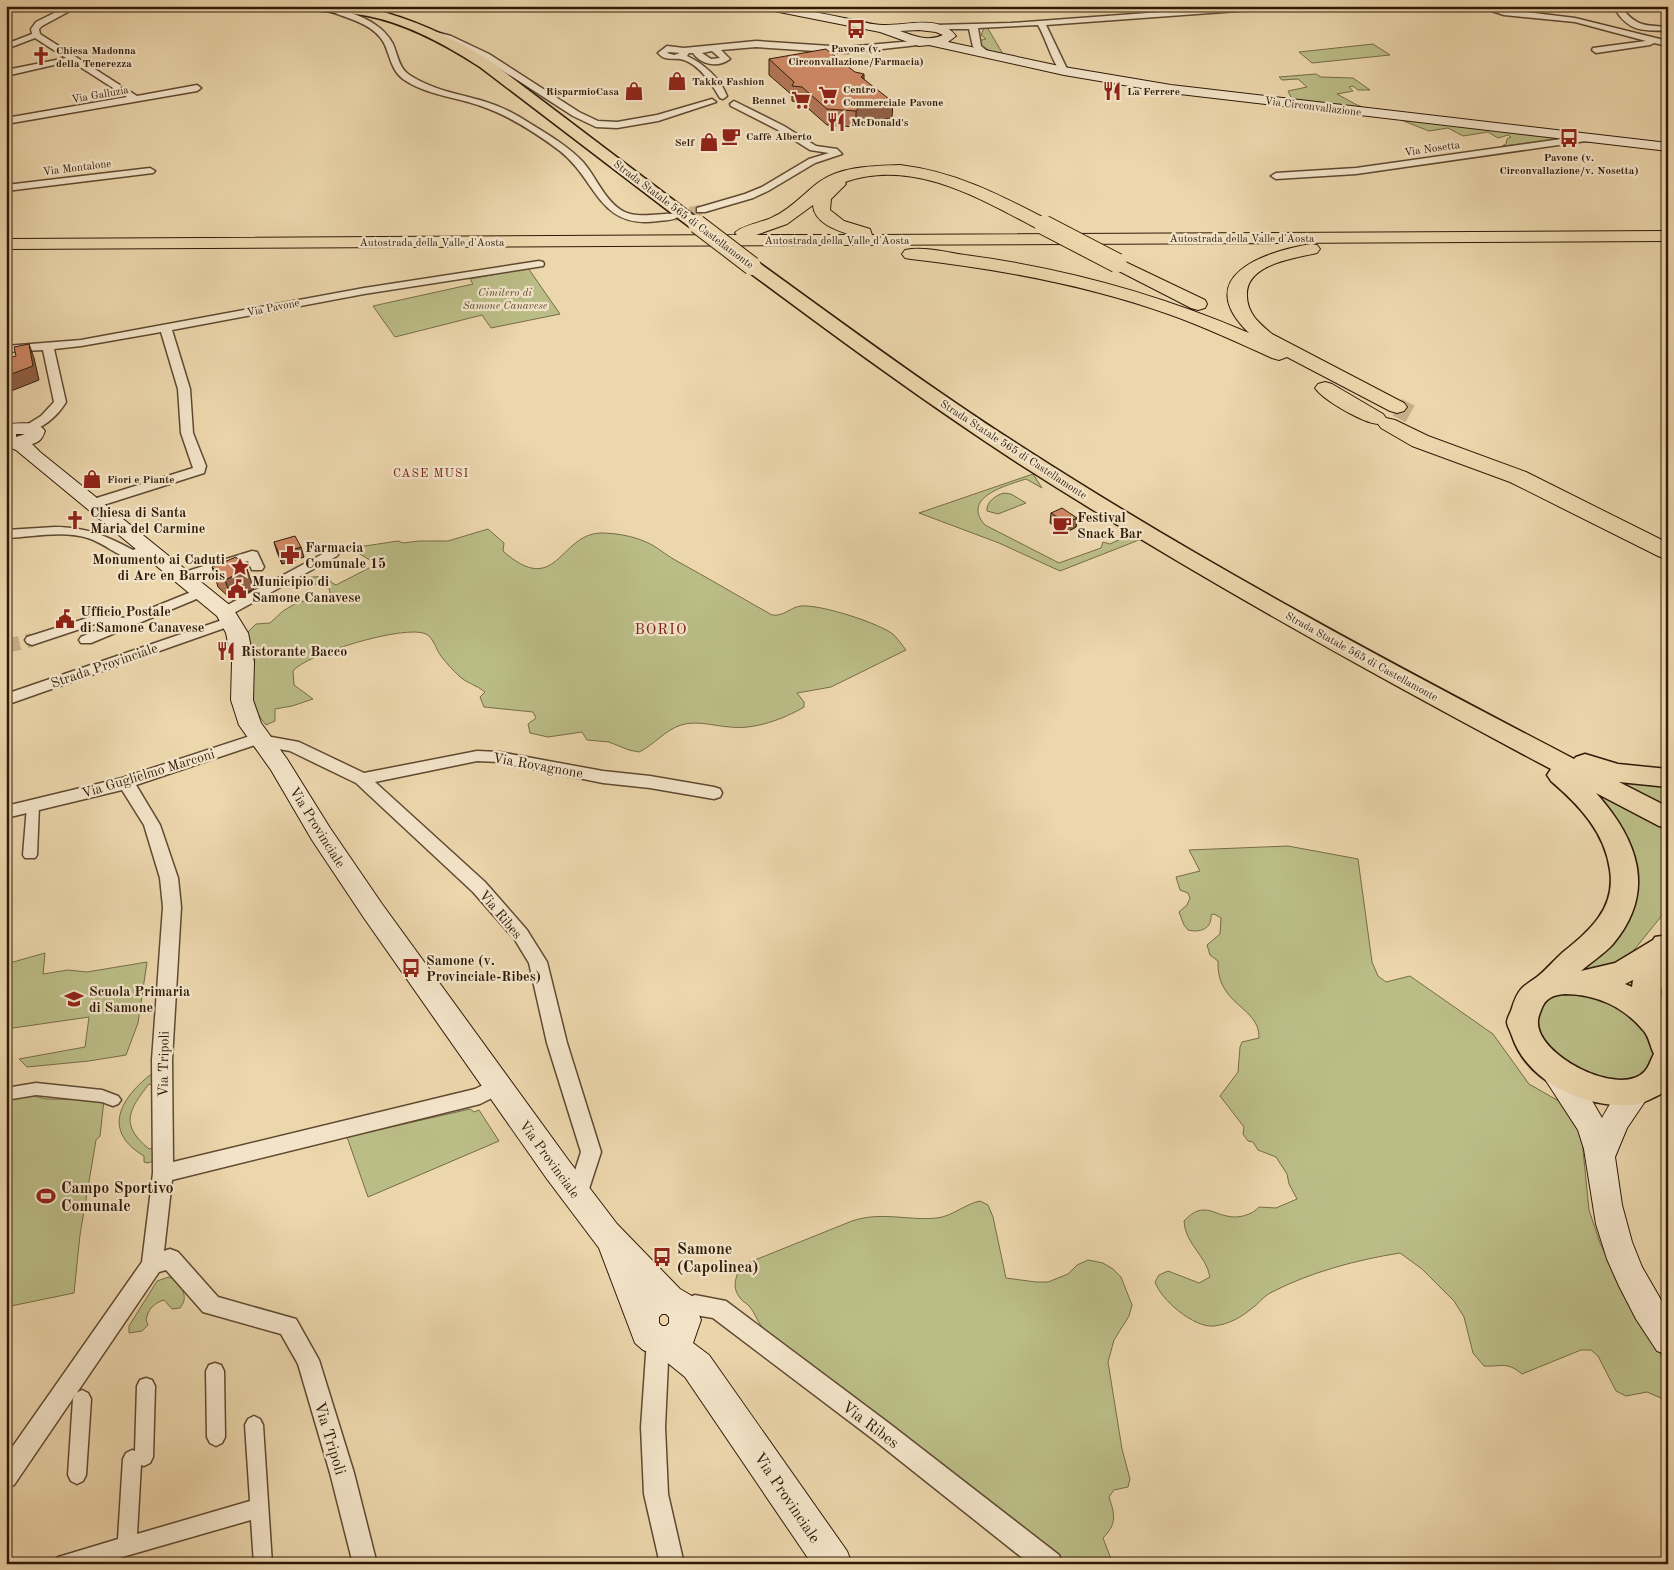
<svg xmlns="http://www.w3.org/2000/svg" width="1674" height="1570" viewBox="0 0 1674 1570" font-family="'Old Standard TT',serif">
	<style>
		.green { fill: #bbbd87; stroke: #766c47 }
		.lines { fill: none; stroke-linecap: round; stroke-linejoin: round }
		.minor-tunnel-far1 { stroke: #c6b08b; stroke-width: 11; stroke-dasharray: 11 5.5; stroke-linecap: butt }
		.minor-tunnel { stroke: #c6b08b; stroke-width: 14; stroke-dasharray: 14 7; stroke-linecap: butt }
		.motorway-tunnel { stroke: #c6b08b; stroke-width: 19; stroke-dasharray: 19 9; stroke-linecap: butt }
		.pedestrian-casing { stroke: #5f4930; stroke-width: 3 }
		.minor-casing { stroke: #5f4930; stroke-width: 3 }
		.secondary-casing { stroke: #301a07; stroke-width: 2 }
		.primary-casing { stroke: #301a07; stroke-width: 3 }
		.motorway-casing { stroke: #301a07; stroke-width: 2 }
		.pedestrian { fill: #f3e4c9; fill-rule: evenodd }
		.minor { fill: #f3e4c9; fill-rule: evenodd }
		.secondary { fill: #f3e4c9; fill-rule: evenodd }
		.primary { fill: #ecd6ac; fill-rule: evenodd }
		.motorway { fill: #ecd6ac; fill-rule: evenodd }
		.primary-bridge-casing { stroke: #301a07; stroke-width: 20; stroke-linecap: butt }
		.motorway-bridge-casing { stroke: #301a07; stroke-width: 21; stroke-linecap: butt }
		.primary-bridge { stroke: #ecd6ac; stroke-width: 18 }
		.motorway-bridge { stroke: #ecd6ac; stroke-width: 19 }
		.wall { fill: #b27556; stroke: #301a07 }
		.shaded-wall { fill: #915f46; stroke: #301a07 }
		.building { fill: #cf8864; stroke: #301a07 }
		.labels { text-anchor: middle; stroke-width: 4.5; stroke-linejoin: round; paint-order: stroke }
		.far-poi-label { font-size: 11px; font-weight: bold; fill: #301a07; stroke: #f3e4c9; text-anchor: start }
		.far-street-label { font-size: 11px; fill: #301a07; stroke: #f3e4c9 }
		.far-park-label { font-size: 11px; font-style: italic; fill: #5a4b2d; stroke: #f3e4c9 }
		.far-neighbourhood-label { font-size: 12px; letter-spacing: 1px; fill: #7a1f14; stroke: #f3e4c9 }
		.poi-label { font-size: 14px; font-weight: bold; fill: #301a07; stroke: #f3e4c9; text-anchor: start }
		.street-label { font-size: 14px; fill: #301a07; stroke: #f3e4c9 }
		.neighbourhood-label { font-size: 15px; letter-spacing: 1px; fill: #7a1f14; stroke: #f3e4c9 }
		.near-poi-label { font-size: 16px; font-weight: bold; fill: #301a07; stroke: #f3e4c9; text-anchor: start }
		.near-street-label { font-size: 16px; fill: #301a07; stroke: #f3e4c9 }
	</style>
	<rect width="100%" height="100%" fill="#ecd6ac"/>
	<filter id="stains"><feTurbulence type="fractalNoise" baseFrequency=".004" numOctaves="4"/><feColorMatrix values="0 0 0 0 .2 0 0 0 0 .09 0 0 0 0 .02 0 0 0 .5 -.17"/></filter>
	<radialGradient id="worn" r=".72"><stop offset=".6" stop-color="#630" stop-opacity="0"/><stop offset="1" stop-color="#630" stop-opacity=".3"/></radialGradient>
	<path class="green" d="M987,27L1003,54C993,52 984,51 978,41L986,39L981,35L984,28Z
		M1373,44L1390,55L1312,63L1299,52Z
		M1316,74L1321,77L1353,78L1370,90H1358L1353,86L1349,87L1353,91L1337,94L1357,105L1368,109L1292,99L1288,91L1307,87L1298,79L1282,80L1279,77Z
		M1396,118L1553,137L1556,140L1502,146L1506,144L1507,139L1511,137L1508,135L1498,138L1488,132L1463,136L1448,128L1429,131Z
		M528,268L560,314L491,328L482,315L395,337L373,306L473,284L470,279Z
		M1033,474L1042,488L1026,479C1008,485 960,497 985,525L1059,563L1101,548L1103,542L1110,544L1125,537L1119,533L1144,538L1060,571L999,543L919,513Z
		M1004,493L1011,494L1026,503L998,514L987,511C986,502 996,495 1004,493Z
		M488,529L504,543L503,551C557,599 559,534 601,533C615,533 633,536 646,542C656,546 666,555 675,560C708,578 740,597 772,615C783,617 791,607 801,606C819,604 880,623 894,635C898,639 902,645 906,650L831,687L797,693L804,702V707C784,719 754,730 730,727C714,726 697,720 681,725C665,730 654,745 639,752L629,750L609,742L587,740L582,732L548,737L530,733L528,724L536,718L533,712L484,707L480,697L485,692C477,685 466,683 459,676C453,670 446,663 441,656C436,650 434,638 426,634C406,624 306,654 293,671L294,685L313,699L292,706L275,709V721L266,725C251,708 245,682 255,660L252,654H249L247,633L256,624L270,623L283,611L298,602L331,597L329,588L320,587L316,584L304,586L297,581L300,578L327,576L332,583L336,585L373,566V562L352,549L358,547L398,541L403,543L419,541H448Z
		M1602,776L1668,781V809Z
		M1580,782L1668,826V908L1634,950L1621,962L1588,970L1576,968L1629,905Z
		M1288,846L1358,859L1372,962L1378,976L1386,982L1410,976L1493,1034L1529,1084L1564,1104L1581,1130L1589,1210L1600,1243L1625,1296L1668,1366V1401L1647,1392L1626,1396L1616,1391L1598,1356L1591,1350H1581L1522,1374C1506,1361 1503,1367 1484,1366L1473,1353L1464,1317L1454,1301L1422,1269L1400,1253C1356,1260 1311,1272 1272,1292C1263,1296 1259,1304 1251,1309C1240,1318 1229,1324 1214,1326C1194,1328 1161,1300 1155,1282L1159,1275L1168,1271L1199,1283L1210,1277C1206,1255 1185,1244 1184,1221C1190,1215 1195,1210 1204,1210C1213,1210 1219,1215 1227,1216C1238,1219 1252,1215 1259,1207L1276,1208L1297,1199L1289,1184L1287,1174L1276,1157L1258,1150L1253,1142L1248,1141L1243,1134L1244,1127L1220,1096L1238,1072L1240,1047L1242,1042L1259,1038C1260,1006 1216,1006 1218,961L1210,955L1207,945L1220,934L1221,918L1214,914L1211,915C1212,929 1200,933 1188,930L1184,925L1179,912L1187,905L1190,898L1188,893L1180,890L1176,877L1200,871L1189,850Z
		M45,953L43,974L68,970L87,972L147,962L138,1023L126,1055L89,1061L27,1067L19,1059L85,1047L89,1017L6,1029V964Z
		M1565,993L1604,997L1639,1019L1655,1051L1652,1065L1642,1076L1626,1082L1589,1079L1544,1046L1536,1018L1541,1006L1551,998Z
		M157,1070L156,1086L149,1084C129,1110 119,1124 149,1149L157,1147L156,1160L148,1163L144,1162V1156C98,1129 124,1093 157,1070Z
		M30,1095L46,1099L104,1100L100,1136L96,1140L80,1235L74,1293L6,1307V1099Z
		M470,1109L474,1112L479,1110L499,1141L368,1197L347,1137Z
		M980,1201L988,1205L993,1217L1006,1278L1036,1282H1048L1068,1274L1077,1265L1088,1260L1103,1263L1113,1269L1121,1277L1132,1305L1129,1316L1114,1340L1108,1362L1122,1449L1130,1479L1128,1487L1114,1490L1109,1497C1115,1515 1117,1524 1103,1538L1113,1564H1057L765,1330C757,1322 756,1315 750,1307C748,1304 743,1302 741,1299C731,1288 736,1278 740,1266L852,1221C882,1211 907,1221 937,1218C953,1216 965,1204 980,1201Z
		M169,1277L179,1281C183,1292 188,1298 180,1308L172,1309L164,1300C154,1303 148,1309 146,1320L148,1325L142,1331L129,1333V1326L157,1281Z"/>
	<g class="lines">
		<path class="minor-tunnel-far1" d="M674,216L701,210"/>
		<path class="minor-tunnel" d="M6,646L32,640"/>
		<path class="motorway-tunnel" d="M1397,407L1410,414"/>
		<g class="pedestrian-casing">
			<path id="pedestrian" d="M33,802L37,803L39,806L37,855L35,858H25L23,855L27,806L29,803Z
				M36,1083L102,1090L118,1096L121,1100L118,1104L113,1106L102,1102L36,1095L6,1100V1088Z
				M215,1363L221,1365L224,1371L225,1437L222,1443L216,1446L210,1443L207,1437L206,1371L209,1365Z
				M146,1378L152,1380L155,1386L153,1457L150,1463L144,1466L141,1465L137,1534L250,1501L245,1425L248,1419L254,1416L260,1419L263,1425L272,1564H254L251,1520L98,1564H56L58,1557L65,1555L118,1539L123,1459L126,1453L132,1450L135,1451L137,1386L140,1380Z
				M82,1390L88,1393L91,1399L86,1475L83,1481L77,1484L71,1481L68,1475L73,1399L76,1393Z"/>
		</g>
		<g class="minor-casing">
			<path id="minor" d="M68,6H79L42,26L39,29L40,34L137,96L197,85L201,88L197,91L6,124V118L127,97L71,61L6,76V70L66,58L35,38L6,49V44L32,34L31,29L36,22Z
				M1242,6H1283L1279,8L1046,25L1068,71L1064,74L1061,73C1051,59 1047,41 1038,25L978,28L981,46L991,54L987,57L973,47L969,29H934L930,27L934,25L1011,23Z
				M1476,6L1575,18L1668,41V46L1654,43L1650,45L1596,53L1592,50L1593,48L1646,41L1575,22L1504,15Z
				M1617,6H1625V12C1640,28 1648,25 1668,27V31C1644,30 1631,33 1616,11Z
				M329,7C336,6 344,11 351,13C368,19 384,27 393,44C398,56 399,69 411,76C433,90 459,94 483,101C500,106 516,114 531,124C549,135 569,147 583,162C596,177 604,199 621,210C639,222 672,209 679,216C674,221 665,220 658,221C599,230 597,180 560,151C536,133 510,116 481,106C456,97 426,95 403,79C391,70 390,55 384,43C374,24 347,18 329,11Z
				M425,29L451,36L489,54L579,112L598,121L617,122L657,115L712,99L716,102L658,121L617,128L596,127L573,116L483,58L445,40L425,33Z
				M924,40L928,42L927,44L846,53L756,47L721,50L730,59C718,68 701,65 693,53H689L687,56C704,64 720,78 727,96L723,99L720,98C712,84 698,62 680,59C671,58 665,61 658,53L667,46L684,48L756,41L846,47ZM712,51L720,58L711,59L702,53ZM669,52L680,53L674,55L667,53Z
				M734,101L784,126L816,146L837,149L842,154L815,163L768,191L753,198L705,212H697V208L745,194L762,187L809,159L829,153L810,150L778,130L731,106L730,104Z
				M1590,135L1595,138L1593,140L1356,174L1276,179L1271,176L1276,173L1356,168Z
				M150,168L155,171L153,173L6,191V185Z
				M539,261L543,262L544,264L543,266L364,294L172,330L190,389L193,433L206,466L204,473L97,507H87L85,504L87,501L193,468L181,433L178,389L161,332L81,346L54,349L66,402C57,417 43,428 26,433L20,429L41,416L54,402L43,350L6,352V346L81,340L364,288Z
				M55,527C85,527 107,536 133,550L148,544L155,548L153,551L133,560C117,556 104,543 88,538C62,530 32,537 6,538V530Z
				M332,549L339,553L337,556L230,615H220L218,612L220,609Z
				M252,551L257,552L264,567L262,570H252L248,561L183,581L176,577L178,574Z
				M201,588L206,589L208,592L206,595L91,643H81L79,640L81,637L109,625L101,622L32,645L27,643L25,640L27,637L100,614C110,614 117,618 127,618Z
				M231,617L236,618L238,621L236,624L6,705V694Z
				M259,733L266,736L299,742L364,773L477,751L499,752L603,771L650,776L714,787L720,789L722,793L720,797L714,799L650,788L603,783L499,762L477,761L375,782L485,882L527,930L547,962L567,1043L601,1152L587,1195L584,1201L577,1204L570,1201L567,1195L581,1152L547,1043L529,963L515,940L473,892L356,783L290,751L255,745L136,785L160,825L178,878L181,907L172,1060L173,1162L475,1089L497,1078L504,1080L507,1086L504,1092L480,1104L172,1180L164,1251L170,1249L178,1252L218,1297L296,1319L319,1360L354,1473L377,1564H353L330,1473L298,1364L281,1334L203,1312L166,1270L159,1272L14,1485L6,1489V1456L142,1262L153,1173L152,1060L163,907L160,878L144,825L122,790L6,818V806L122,778Z
				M695,1295L726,1301L890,1424L1059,1555L1062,1564H1030L874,1440L713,1318L695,1315L684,1319L676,1316L673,1309L676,1302Z
				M658,1329L666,1333L669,1340L665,1427L668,1494L684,1564H660L644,1494L641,1427L647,1340L650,1333Z"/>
		</g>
		<g class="secondary-casing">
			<path id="secondary" d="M758,6C789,6 819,13 849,19C860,21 872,25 883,25C906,26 940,14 956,36L948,42L1064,67L1171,85L1668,143V151L1171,93L1064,75L929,45L919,46L880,32L764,9ZM919,30L936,32L943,35C928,42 914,36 900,31Z
				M6,424C18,424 38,420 45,431C42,439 40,442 32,444L40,452L232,607L248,633L254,662L253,700L261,723L287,759L330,828L382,904L569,1161L617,1224L680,1289L692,1296L701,1320L693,1343L709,1355L847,1551L852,1564H812L685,1377L659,1356L643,1350L635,1343L599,1248L547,1179L364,918L312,840L271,770L239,725L231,700L232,662L226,633L217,616L16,450L6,446ZM16,434H25L16,437ZM662,1314H666L669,1317V1323L666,1326H662L659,1323V1317Z
				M1553,1058L1563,1062L1591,1099L1602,1118C1609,1106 1621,1082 1636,1080C1640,1079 1644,1081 1648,1083L1652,1091L1627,1128L1615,1157L1622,1205L1632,1242L1642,1267L1668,1312V1355L1657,1351L1636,1319L1619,1286L1607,1259L1596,1224L1584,1149L1578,1130L1539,1070L1543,1062Z"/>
		</g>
		<g class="primary-casing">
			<path id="primary" d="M309,6H373L371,9C414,19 452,37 490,61L705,224L703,228H691L480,67C446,45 408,24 368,16C348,12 330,13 310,9Z
				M752,261L758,262C848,327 937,393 1030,452C1206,565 1390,663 1574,759L1576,757L1585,754L1618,764L1668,769V787L1619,782L1668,807V828L1659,826L1596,793C1638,840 1657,891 1613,944C1604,954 1591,962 1581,971L1615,963L1653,940L1655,937L1668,935V968L1661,991L1662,1001L1668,1017L1667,1091C1656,1096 1644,1104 1632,1105C1586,1109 1527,1082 1512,1036C1511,1032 1507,1026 1507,1022C1507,1018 1511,1012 1512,1008C1518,989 1522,987 1537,977C1546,970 1553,961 1562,953C1589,931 1616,909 1610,870C1605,832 1579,805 1551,781L1547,775L1551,769C1370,673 1190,573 1018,463C924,402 835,336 746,270L743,266L746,262ZM1633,980L1632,987L1625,984ZM1565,994C1595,994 1623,1006 1643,1030C1649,1036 1650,1046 1654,1054C1651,1059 1649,1067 1645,1071C1621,1099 1535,1055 1538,1021C1538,1017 1540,1013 1541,1010C1545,998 1553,995 1565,994Z"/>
		</g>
		<g class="motorway-casing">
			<path id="motorway" d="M900,165C957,172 1000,195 1050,221L1053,225L1050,229L1044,230L1038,229C979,198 913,158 845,182L846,184L831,199L830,210L844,221L870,229L872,235L1668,231V241L6,249V239L737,235L735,233C740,226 764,222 773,217C791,209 803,194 819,182C842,166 873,166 900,165ZM813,205C814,223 836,230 851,235H756L787,224Z
				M1311,244L1317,245L1320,249L1317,253C1295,258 1245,264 1247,296C1247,304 1250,311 1255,318C1260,324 1266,329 1272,334L1404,403L1407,407L1404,411L1397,413L1390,411L1287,357L1279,360L1272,358C1239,343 1205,327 1171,315C1087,285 999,269 911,259L905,258L902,254L905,250C923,246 946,252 965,255C1063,268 1158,294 1249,333C1191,277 1263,252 1311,244Z
				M1117,258L1205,300L1207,304L1205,308L1198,310L1191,308L1111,267L1108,263L1111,259Z
				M1325,382L1332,384L1383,414L1386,418L1395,420L1428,436L1526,472L1668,543V559L1660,557L1510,482L1412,446L1381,428L1378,424C1363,423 1323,400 1315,388L1318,384Z"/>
		</g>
		<use href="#pedestrian" class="pedestrian"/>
		<use href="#minor" class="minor"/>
		<use href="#secondary" class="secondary"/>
		<use href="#primary" class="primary"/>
		<use href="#motorway" class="motorway"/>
		<g class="primary-bridge-casing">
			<path id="primary-bridge" d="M697,224L752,266"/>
		</g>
		<g class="motorway-bridge-casing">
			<path id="motorway-bridge" d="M1044,225L1117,263"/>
		</g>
		<use href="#primary-bridge" class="primary-bridge"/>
		<use href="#motorway-bridge" class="motorway-bridge"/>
	</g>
	<path class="wall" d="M769,59L864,80L892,118L859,123L856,127L827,125L802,103L792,101V95L769,75Z
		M1051,513L1077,518L1076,527L1065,533L1050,523Z
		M274,542L304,557L282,564L277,552Z
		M212,567L254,589L232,600L218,587Z"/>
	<path class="shaded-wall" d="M864,74V89L861,77Z
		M893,102L892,118L859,123L856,127V111L859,107Z
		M29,344L34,358L39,380L6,393V376Z
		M1077,518L1076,527L1065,533L1066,523Z
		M301,547L304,557L282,564L279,554Z
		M247,569L254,589L232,600L225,580Z"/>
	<path class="building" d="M826,49L855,72L864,74L861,77L893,102L859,107L856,111L827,109L802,87L792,86L794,82L769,59Z
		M29,344L33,366L6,376V359L16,356L14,347Z
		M1062,508L1077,518L1066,523L1051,513Z
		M295,536L301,547L279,554L274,542Z
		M236,557L247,569L225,580L212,567Z"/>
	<defs>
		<g id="bus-bare" transform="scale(1.5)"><path d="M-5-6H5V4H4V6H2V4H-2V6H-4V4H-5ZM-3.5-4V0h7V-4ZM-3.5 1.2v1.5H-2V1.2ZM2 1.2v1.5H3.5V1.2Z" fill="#8f2418" stroke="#f3e4c9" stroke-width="2.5" paint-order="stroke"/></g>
		<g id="church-bare" transform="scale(1.5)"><path d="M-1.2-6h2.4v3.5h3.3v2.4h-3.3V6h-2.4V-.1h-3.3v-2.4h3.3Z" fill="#8f2418" stroke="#f3e4c9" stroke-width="2.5" paint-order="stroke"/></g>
		<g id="shop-bare" transform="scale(1.5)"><path d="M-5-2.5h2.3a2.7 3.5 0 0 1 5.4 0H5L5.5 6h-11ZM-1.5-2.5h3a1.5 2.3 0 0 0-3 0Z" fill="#8f2418" stroke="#f3e4c9" stroke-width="2.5" paint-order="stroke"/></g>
		<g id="restaurant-bare" transform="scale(1.5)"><path d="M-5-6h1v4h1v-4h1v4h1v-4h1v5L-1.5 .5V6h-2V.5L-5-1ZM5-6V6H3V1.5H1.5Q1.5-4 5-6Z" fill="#8f2418" stroke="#f3e4c9" stroke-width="2.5" paint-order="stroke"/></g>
		<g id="supermarket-bare" transform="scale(1.5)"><path d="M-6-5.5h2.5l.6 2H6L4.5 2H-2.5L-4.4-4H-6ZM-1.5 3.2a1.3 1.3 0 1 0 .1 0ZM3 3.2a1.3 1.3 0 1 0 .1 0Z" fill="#8f2418" stroke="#f3e4c9" stroke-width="2.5" paint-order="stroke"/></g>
		<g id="cafe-bare" transform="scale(1.5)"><path d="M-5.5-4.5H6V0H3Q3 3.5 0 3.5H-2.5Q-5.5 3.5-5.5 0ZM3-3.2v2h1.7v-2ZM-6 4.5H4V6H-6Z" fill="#8f2418" stroke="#f3e4c9" stroke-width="2.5" paint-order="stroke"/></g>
		<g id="pharmacy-bare" transform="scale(1.5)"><path d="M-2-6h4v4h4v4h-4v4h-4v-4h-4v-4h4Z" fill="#8f2418" stroke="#f3e4c9" stroke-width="2.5" paint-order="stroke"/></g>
		<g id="sight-bare" transform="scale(1.5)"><path d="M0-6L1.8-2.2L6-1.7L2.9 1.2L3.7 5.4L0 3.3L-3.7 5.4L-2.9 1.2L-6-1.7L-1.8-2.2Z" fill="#8f2418" stroke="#f3e4c9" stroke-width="2.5" paint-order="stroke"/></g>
		<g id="civic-bare" transform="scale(1.5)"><path d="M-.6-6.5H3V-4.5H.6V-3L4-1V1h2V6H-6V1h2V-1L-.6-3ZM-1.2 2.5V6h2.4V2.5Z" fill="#8f2418" stroke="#f3e4c9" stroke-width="2.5" paint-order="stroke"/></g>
		<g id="school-bare" transform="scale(1.5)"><path d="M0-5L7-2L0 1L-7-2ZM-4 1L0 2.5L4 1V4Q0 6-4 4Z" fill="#8f2418" stroke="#f3e4c9" stroke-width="2.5" paint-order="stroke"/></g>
		<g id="stadium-bare" transform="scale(1.5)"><path d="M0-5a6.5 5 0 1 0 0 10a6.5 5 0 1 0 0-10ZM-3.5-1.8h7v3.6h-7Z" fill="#8f2418" stroke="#f3e4c9" stroke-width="2.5" paint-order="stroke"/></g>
	</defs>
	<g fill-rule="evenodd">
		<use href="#bus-bare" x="856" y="29"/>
		<use href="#church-bare" x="41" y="56"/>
		<use href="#shop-bare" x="677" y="81"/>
		<use href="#shop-bare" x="634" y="91"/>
		<use href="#restaurant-bare" x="1112" y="91"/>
		<use href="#supermarket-bare" x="828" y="95"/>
		<use href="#supermarket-bare" x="801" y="100"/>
		<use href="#restaurant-bare" x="836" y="122"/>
		<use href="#cafe-bare" x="731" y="136"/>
		<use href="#bus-bare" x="1569" y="138"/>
		<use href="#shop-bare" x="709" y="142"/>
		<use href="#shop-bare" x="92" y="479"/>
		<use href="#church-bare" x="75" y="520"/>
		<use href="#cafe-bare" x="1062" y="525"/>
		<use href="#pharmacy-bare" x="290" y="555"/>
		<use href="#sight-bare" x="240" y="567"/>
		<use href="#civic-bare" x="237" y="589"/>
		<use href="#civic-bare" x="65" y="619"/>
		<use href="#restaurant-bare" x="226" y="651"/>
		<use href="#bus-bare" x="411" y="968"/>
		<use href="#school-bare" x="74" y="999"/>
		<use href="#stadium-bare" x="46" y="1196"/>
		<use href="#bus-bare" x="662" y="1257"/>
	</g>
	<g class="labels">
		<g class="far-poi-label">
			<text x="856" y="52" text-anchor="middle">Pavone (v.<tspan x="856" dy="13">Circonvallazione/Farmacia)</tspan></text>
			<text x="56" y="54">Chiesa Madonna<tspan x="56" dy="13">della Tenerezza</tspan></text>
			<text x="692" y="85">Takko Fashion</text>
			<text x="843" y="93">Centro<tspan x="843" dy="13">Commerciale Pavone</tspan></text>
			<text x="619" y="95" text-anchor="end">RisparmioCasa</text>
			<text x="1127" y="95">La Ferrere</text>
			<text x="786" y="104" text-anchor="end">Bennet</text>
			<text x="851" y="126">McDonald's</text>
			<text x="746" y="140">Caffè Alberto</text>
			<text x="694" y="146" text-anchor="end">Self</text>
			<text x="1569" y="161" text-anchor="middle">Pavone (v.<tspan x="1569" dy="13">Circonvallazione/v. Nosetta)</tspan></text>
			<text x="107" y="483">Fiori e Piante</text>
		</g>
		<g class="far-street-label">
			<text transform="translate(100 94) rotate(-10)" y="4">Via Galluzia</text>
			<text transform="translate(1313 106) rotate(7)" y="4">Via Circonvallazione</text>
			<text transform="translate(1432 148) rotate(-8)" y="4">Via Nosetta</text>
			<text transform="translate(77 167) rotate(-7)" y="4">Via Montalone</text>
			<text transform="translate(684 214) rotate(37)" y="4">Strada Statale 565 di Castellamonte</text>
			<text x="1242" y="242">Autostrada della Valle d'Aosta</text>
			<text x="837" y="244">Autostrada della Valle d'Aosta</text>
			<text x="432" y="246">Autostrada della Valle d'Aosta</text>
			<text transform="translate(273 307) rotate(-11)" y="4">Via Pavone</text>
			<text transform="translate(1014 449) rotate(33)" y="4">Strada Statale 565 di Castellamonte</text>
			<text transform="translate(1362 656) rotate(29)" y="4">Strada Statale 565 di Castellamonte</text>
		</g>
		<g class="far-park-label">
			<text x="505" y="296">Cimitero di<tspan x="505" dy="13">Samone Canavese</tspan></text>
		</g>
		<g class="far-neighbourhood-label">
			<text x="431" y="477">CASE MUSI</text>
		</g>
		<g class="poi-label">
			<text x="90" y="517">Chiesa di Santa<tspan x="90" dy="16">Maria del Carmine</tspan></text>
			<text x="1077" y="522">Festival<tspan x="1077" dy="16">Snack Bar</tspan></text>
			<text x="305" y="552">Farmacia<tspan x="305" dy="16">Comunale 15</tspan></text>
			<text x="225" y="564" text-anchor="end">Monumento ai Caduti<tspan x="225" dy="16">di Arc en Barrois</tspan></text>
			<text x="252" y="586">Municipio di<tspan x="252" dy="16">Samone Canavese</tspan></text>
			<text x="80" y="616">Ufficio Postale<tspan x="80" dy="16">di Samone Canavese</tspan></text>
			<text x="241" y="656">Ristorante Bacco</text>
			<text x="426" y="965">Samone (v.<tspan x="426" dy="16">Provinciale-Ribes)</tspan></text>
			<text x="89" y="996">Scuola Primaria<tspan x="89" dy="16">di Samone</tspan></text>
		</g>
		<g class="street-label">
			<text transform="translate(104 665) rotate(-19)" y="5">Strada Provinciale</text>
			<text transform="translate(538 765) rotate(10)" y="5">Via Rovagnone</text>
			<text transform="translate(148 773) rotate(-17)" y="5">Via Guglielmo Marconi</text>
			<text transform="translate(318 827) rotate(58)" y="5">Via Provinciale</text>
			<text transform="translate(501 914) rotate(50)" y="5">Via Ribes</text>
			<text transform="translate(163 1064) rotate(-89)" y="5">Via Tripoli</text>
			<text transform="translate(550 1159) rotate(54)" y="5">Via Provinciale</text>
		</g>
		<g class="neighbourhood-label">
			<text x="661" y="634">BORIO</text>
		</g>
		<g class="near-poi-label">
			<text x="61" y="1193">Campo Sportivo<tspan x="61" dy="18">Comunale</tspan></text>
			<text x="677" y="1254">Samone<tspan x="677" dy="18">(Capolinea)</tspan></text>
		</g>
		<g class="near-street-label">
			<text transform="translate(871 1424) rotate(37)" y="6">Via Ribes</text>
			<text transform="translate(331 1438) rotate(73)" y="6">Via Tripoli</text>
			<text transform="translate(788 1497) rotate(56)" y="6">Via Provinciale</text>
		</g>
	</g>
	<rect width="1674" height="1570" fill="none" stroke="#ecd6ac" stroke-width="25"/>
	<rect x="8" y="8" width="1659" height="1555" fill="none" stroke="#301a07" stroke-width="2.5"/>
	<rect x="12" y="12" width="1649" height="1545" fill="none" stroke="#301a07"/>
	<rect width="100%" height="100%" filter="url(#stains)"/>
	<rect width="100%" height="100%" fill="url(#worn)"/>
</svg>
